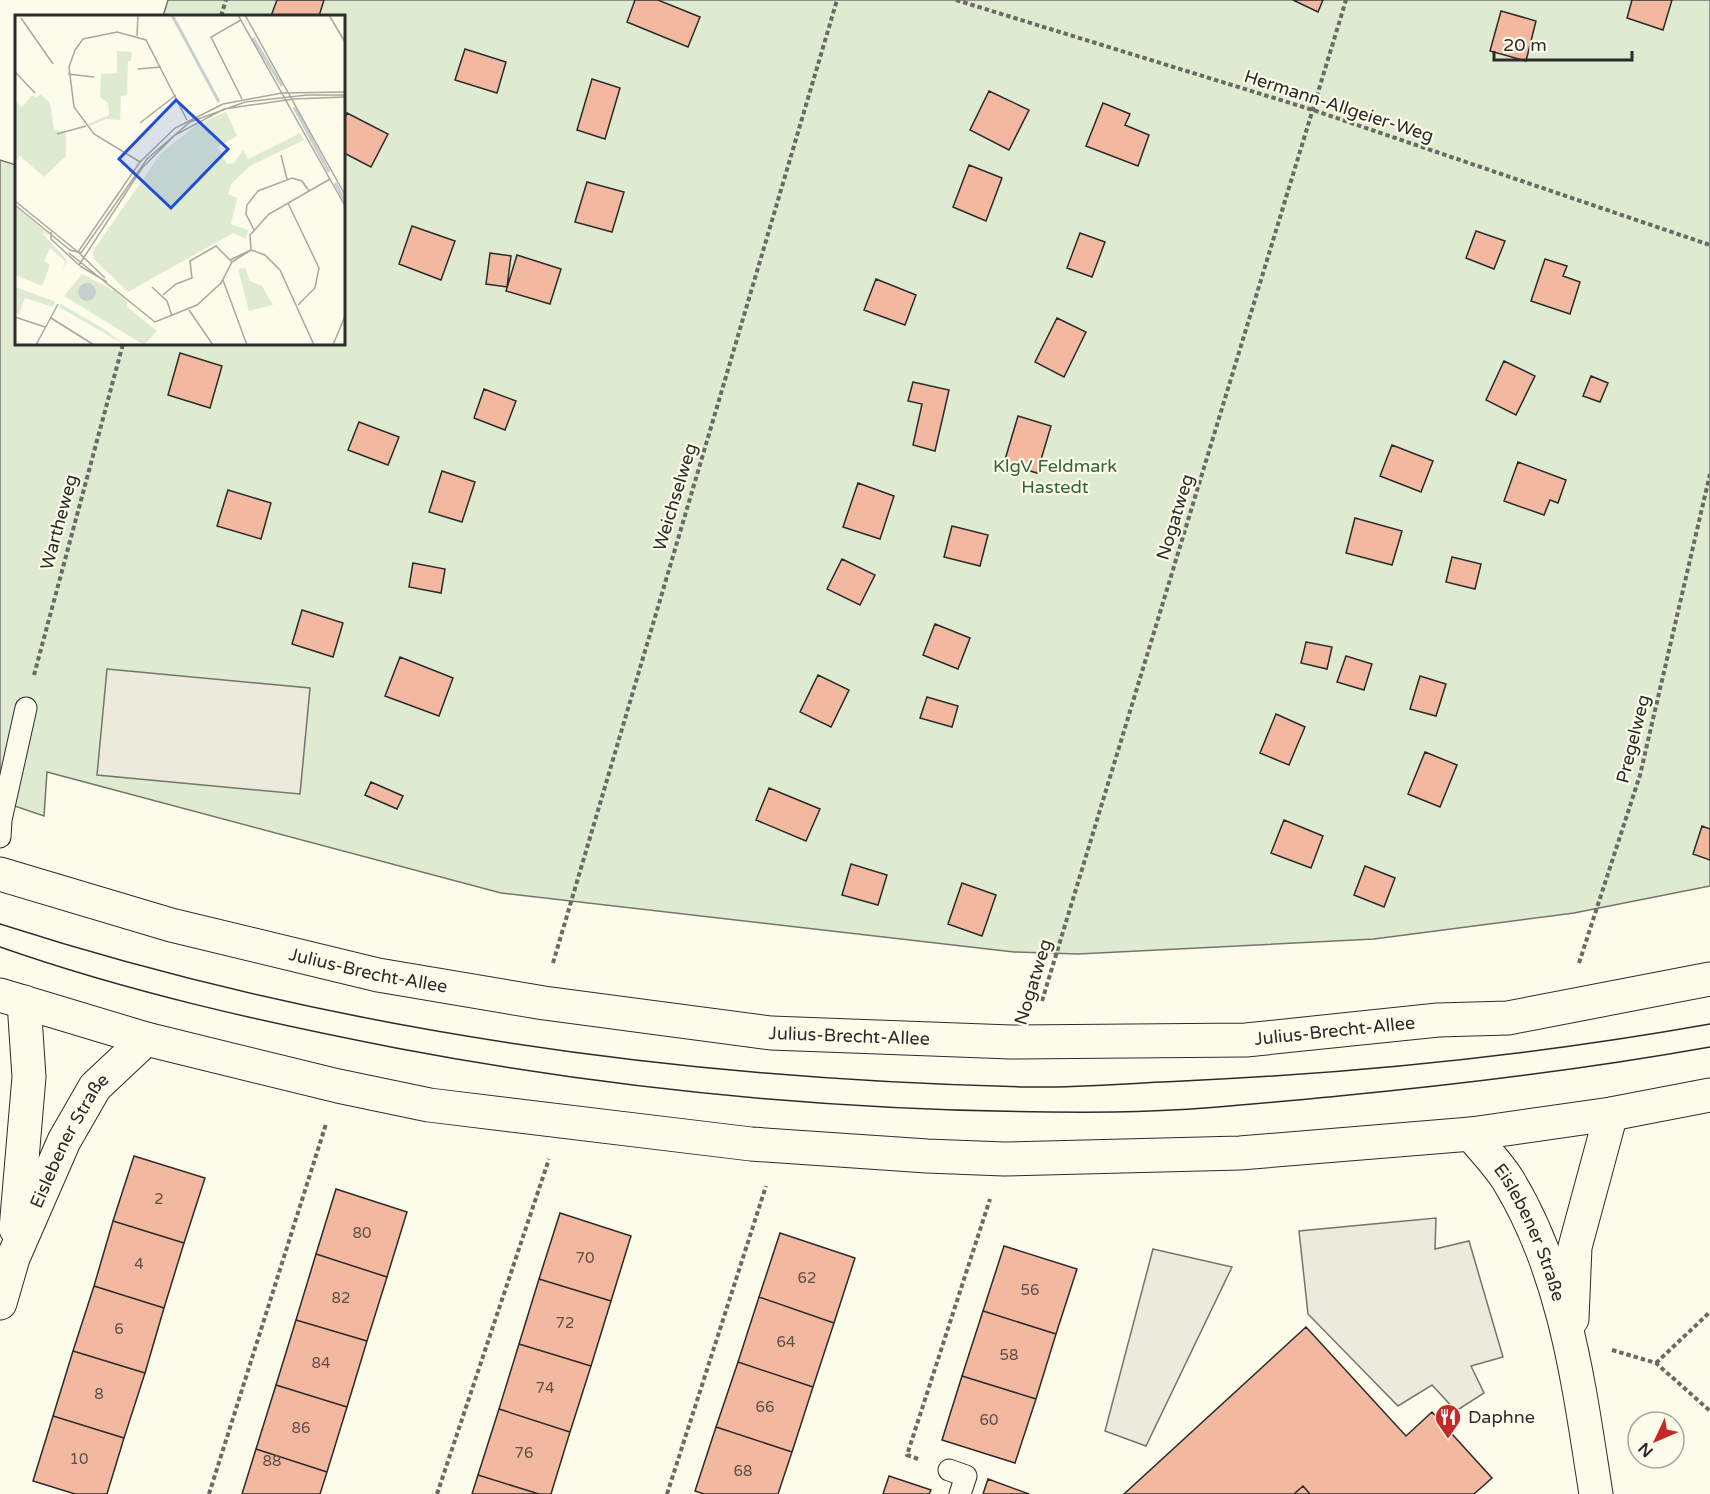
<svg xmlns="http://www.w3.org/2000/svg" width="1710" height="1494" viewBox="0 0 1710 1494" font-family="'Varela Round',sans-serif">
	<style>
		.green { fill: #deebd1; stroke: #74746e; stroke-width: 1.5 }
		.parking { fill: #eceadb; stroke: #74746e; stroke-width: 1.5 }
		.building { fill: #f2b8a0; stroke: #2b2b2b; stroke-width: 1.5 }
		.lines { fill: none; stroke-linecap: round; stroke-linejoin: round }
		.service-casing { stroke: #2b2b2b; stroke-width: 23 }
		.minor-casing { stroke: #2b2b2b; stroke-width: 35 }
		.secondary-casing { stroke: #2b2b2b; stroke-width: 35 }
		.path { stroke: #6a6964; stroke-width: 4; stroke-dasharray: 4.5 3; stroke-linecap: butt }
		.service { stroke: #fdfbea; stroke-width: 21 }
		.minor { stroke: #fdfbea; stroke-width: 33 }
		.secondary { stroke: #fdfbea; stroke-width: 33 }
		.tram { stroke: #2b2b2b; stroke-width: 1.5 }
		.labels { text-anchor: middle; stroke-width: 4.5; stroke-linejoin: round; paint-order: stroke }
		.number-label { font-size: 15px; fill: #5d4e48 }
		.street-label { font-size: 18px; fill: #2b2b2b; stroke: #fdfbea }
		.park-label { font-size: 18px; fill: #34623c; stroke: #fdfbea }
		.poi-label { font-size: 18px; fill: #2b2b2b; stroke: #fdfbea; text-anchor: start }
		.inset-river { fill: none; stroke: #c7d0d0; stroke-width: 3 }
		.inset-road { fill: none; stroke: #a9a89e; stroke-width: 1.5 }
		.view { fill: #1d4ed8; fill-opacity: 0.15; stroke: #1d4ed8; stroke-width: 3 }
		.inset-edge { fill: none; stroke: #2b2b2b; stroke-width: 3 }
	</style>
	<rect width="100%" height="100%" fill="#fdfbea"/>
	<path class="green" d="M168,0H1710V886L1574,913L1374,939L1078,954L1014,952L501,893L47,772L44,816L0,801V160L16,165V344H344V16H163Z"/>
	<path class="parking" d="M107,669L310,688L300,794L97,775Z
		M1436,1218L1435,1249L1469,1241L1503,1357L1471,1366L1484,1393L1456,1411L1432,1385L1398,1406L1308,1314L1299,1231Z
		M1153,1249L1232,1267L1146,1446L1105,1431Z"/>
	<path class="building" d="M277,0H324L319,16H271Z
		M635,0H658L700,17L688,47L627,22Z
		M1293,0H1323L1318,12Z
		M1632,0H1672L1663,30L1627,18Z
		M1501,11L1536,21L1526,61L1490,51Z
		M465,49L506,62L497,93L455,80Z
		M592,79L620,88L605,139L577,130Z
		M989,91L1029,110L1009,150L970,130Z
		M1103,103L1130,114L1125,125L1149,135L1138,166L1086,146Z
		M347,113L388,134L371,167L344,153V120Z
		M969,165L1002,178L986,221L953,207Z
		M587,182L624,192L612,232L575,222Z
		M412,226L455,241L441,280L399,264Z
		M1476,231L1505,241L1494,269L1466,258Z
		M1080,233L1105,242L1092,277L1067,268Z
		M490,253L511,256L507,287L486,284Z
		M517,255L561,269L550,304L506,291Z
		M1545,259L1567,266L1563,276L1580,282L1570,314L1531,301Z
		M876,279L916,295L905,325L864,310Z
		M1057,318L1086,332L1064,377L1035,362Z
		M180,353L222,366L210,408L168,395Z
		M1504,361L1535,376L1516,415L1486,400Z
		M1591,376L1608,383L1600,402L1583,396Z
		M913,382L949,390L935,451L913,445L922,404L908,401Z
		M484,389L516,401L505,430L474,418Z
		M1018,416L1051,426L1037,473L1004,463Z
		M359,422L399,437L388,465L348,450Z
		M1392,445L1433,461L1421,492L1380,476Z
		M1518,462L1566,480L1558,503L1550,500L1544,515L1504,501Z
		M442,471L475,482L462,522L429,512Z
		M858,483L894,496L880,539L843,527Z
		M228,490L271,503L261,539L217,526Z
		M1355,518L1402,531L1392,565L1346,553Z
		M952,526L988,535L980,566L944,557Z
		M1452,557L1481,564L1475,589L1446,582Z
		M842,559L875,575L860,605L827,589Z
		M413,563L445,569L441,593L409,587Z
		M302,610L343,623L333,657L292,644Z
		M935,624L970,638L958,669L923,655Z
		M1306,642L1332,647L1327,669L1301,663Z
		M1346,656L1372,664L1364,690L1337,682Z
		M400,657L453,678L439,716L385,696Z
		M818,675L849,690L831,727L800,712Z
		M1420,676L1446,684L1436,716L1410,709Z
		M927,697L958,706L952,727L920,718Z
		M1276,714L1305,727L1289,765L1260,753Z
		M1425,752L1457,765L1440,807L1408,794Z
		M371,782L403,796L397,809L365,795Z
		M769,788L820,809L806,841L756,820Z
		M1284,820L1323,836L1311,868L1271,853Z
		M1702,826L1710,829V860L1693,854Z
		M851,864L887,875L878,905L842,895Z
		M1365,866L1395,878L1384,907L1354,895Z
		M962,883L996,895L982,936L948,924Z
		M134,1156L205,1178L184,1243L113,1221Z
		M336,1189L407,1212L387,1277L316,1254Z
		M560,1213L631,1236L611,1301L539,1279Z
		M113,1221L184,1243L164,1308L94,1286Z
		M780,1233L855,1258L834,1323L759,1297Z
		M1004,1246L1077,1269L1056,1334L983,1311Z
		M316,1254L387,1277L367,1341L296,1320Z
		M539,1279L611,1301L591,1366L519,1344Z
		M94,1286L164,1308L145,1373L73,1351Z
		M759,1297L834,1323L813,1387L738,1362Z
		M983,1311L1056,1334L1036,1399L962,1376Z
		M296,1320L367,1341L347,1407L276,1385Z
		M1306,1327L1406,1436L1432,1412L1492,1478L1474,1494H1310L1303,1486L1294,1494H1124Z
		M519,1344L591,1366L570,1432L499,1409Z
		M73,1351L145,1373L124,1438L53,1416Z
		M738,1362L813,1387L792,1452L716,1427Z
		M962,1376L1036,1399L1015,1463L942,1440Z
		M276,1385L347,1407L327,1472L256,1449Z
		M499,1409L570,1432L551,1494H539L478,1475Z
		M53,1416L124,1438L107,1494H75L33,1481Z
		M716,1427L792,1452L778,1494H704L695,1491Z
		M256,1449L327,1472L320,1494H242Z
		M478,1475L539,1494H472Z
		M889,1476L931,1490L929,1494H883Z
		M988,1479L1029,1494H983Z
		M1303,1486L1310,1494H1294Z"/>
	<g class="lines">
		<g class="service-casing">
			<path id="service" d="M0,837L1,820L26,708
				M949,1470L966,1476L960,1494"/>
		</g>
		<g class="minor-casing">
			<g id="minor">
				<path id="s1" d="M1471,1134C1483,1149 1498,1164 1508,1180C1566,1275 1579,1387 1596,1494"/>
				<path d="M16,1229L29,1077L24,1002"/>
				<path id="s2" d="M0,1303L13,1258L64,1141L95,1087L146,1039"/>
				<path d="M1572,1319L1575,1247L1611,1114"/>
			</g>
		</g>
		<g class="secondary-casing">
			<g id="secondary">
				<path id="s3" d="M0,874L171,925L378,975L544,1003L771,1033L1011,1042L1246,1040L1438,1020L1508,1018L1710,979"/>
				<path d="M0,995L146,1039L338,1086L429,1105L751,1144L927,1156L1004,1159L1240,1153L1471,1134L1611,1114L1710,1095"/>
			</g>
		</g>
		<path class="path" d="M956,0L1313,110L1710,245
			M221,16L226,0
			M34,675L123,344
			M553,963L837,0
			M1579,963L1640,775L1710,474
			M1042,1001L1346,0
			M1612,1350L1656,1363L1710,1411
			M1656,1363L1710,1312
			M918,1459L907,1455L990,1199
			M209,1494L326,1124
			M437,1494L549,1159
			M667,1494L766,1186"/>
		<use href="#service" class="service"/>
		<use href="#minor" class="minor"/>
		<use href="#secondary" class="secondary"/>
		<path class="tram" d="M0,924C332,1031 679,1079 1027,1087C1078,1088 1131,1083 1183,1081C1360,1073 1536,1055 1710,1024
			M0,947C128,992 263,1022 396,1048C632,1093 873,1114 1114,1112C1189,1111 1265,1103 1339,1096C1464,1084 1587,1069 1710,1047"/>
	</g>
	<defs>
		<g id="restaurant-pin" transform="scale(1.35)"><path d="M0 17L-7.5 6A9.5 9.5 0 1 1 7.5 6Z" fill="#c62828" stroke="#fdfbea"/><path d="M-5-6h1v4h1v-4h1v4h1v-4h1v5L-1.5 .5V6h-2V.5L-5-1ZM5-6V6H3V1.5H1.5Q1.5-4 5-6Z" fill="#fff"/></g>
	</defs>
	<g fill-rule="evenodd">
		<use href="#restaurant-pin" x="1448" y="1417"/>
	</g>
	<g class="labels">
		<g class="number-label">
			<text x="159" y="1204">2</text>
			<text x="362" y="1238">80</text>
			<text x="585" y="1263">70</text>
			<text x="139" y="1269">4</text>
			<text x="807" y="1283">62</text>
			<text x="1030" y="1295">56</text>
			<text x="341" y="1303">82</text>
			<text x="565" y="1328">72</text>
			<text x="119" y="1334">6</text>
			<text x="786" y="1347">64</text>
			<text x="1009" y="1360">58</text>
			<text x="321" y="1368">84</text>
			<text x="545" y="1393">74</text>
			<text x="99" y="1399">8</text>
			<text x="765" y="1412">66</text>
			<text x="989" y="1425">60</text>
			<text x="301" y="1433">86</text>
			<text x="524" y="1458">76</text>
			<text x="79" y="1464">10</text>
			<text x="272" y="1466">88</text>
			<text x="743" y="1476">68</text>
		</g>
		<g class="street-label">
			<text transform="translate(1339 106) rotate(18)" y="6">Hermann-Allgeier-Weg</text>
			<text transform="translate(675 497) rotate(-73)" y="6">Weichselweg</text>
			<text transform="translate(1175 517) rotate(-73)" y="6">Nogatweg</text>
			<text transform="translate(59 522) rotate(-75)" y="6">Wartheweg</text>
			<text transform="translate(1633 739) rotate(-76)" y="6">Pregelweg</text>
			<text dy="6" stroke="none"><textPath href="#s3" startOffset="381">Julius-Brecht-Allee</textPath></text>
			<text transform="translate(1033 982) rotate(-73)" y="6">Nogatweg</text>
			<text dy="6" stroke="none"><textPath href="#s3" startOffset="1353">Julius-Brecht-Allee</textPath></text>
			<text dy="6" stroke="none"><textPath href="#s3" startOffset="867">Julius-Brecht-Allee</textPath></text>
			<text dy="6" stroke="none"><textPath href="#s2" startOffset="177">Eislebener Straße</textPath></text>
			<text dy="6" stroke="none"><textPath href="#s1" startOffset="116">Eislebener Straße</textPath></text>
		</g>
		<g class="park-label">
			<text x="1055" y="472">KlgV Feldmark<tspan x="1055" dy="21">Hastedt</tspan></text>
		</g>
		<g class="poi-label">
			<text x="1468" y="1423">Daphne</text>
		</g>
	</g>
	<g transform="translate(15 15)">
		<rect width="330" height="330" fill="#fdfbea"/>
		<path d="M102,36L117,37L116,46H113L112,80L106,81L105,105L91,104L75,111L73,109L94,100L93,88L85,82L86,59L102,58ZM25,79L35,88L39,115L51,117V141L29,162L5,141L0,146V86L7,92L17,80L21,83ZM211,97L222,121L203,132L212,149L219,148L228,135L233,144L285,118L289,125L235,151L216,169L213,179L222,183L216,209L233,215L231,224L218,218L113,277L79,244L78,236L146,138L183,109ZM0,191L35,221L26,217L52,245L47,256L50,246L35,233L29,246L35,250L27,271L0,260ZM230,253L235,266L247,271L258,290L234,296L223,254ZM67,259L100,276L113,288L111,291L142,316L129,330L49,281ZM0,272L36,285L40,287L38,292L10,283L4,299L0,298ZM46,289L89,314L110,330L44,292Z" fill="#deebd1"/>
		<path d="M63 277a9 9 0 1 1 18 0a9 9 0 1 1-18 0Z" fill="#c7d0d0"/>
		<path class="inset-river" d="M157,0L204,87M238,23L267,71M279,92L314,157M320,168L330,186"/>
		<path class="inset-road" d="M223,0L330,191M230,0L330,180M314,0L330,27M6,3L38,49M226,5L196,22L227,84M122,21L123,0M123,54L146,52M0,57L20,78M53,59L79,62M267,78L330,77M278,84L330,82M125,108L161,80M42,119L71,111M266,140L272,164M125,147L79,119L59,92L54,52L60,35L68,24L102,17L131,25L172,105M0,186L63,237L125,147L160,113L208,89L267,78M273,188L304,253L300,273L283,290M0,190L55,235L66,238L132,144L175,107L230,87L292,80H330M239,215L231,199L232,190L243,176L277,163L287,166L294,176M36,217V224L64,250L127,153L160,120L209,94L278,84M236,235L235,220L254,199L315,164M236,235L250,240L265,255L299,330M63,237L90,263M54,238L140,307L182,290L206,268L217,247L236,235M215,245L236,235M65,251L92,267M208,265L232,330M137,272L152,286L157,301M148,280L161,269L177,263L175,246L201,231L217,247M174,295L198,330M0,302L30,312M36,303L79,330M21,330L43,289M318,330L330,301"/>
		<path class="view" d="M161,85L213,134L156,193L104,144Z"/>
		<rect width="330" height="330" class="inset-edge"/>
	</g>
	<g transform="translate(1656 1440) rotate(226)"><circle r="28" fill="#fdfbea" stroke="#a9a89e" stroke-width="1.5"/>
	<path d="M0-4.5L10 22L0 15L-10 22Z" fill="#c62828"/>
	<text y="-9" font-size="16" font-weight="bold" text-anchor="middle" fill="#2b2b2b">N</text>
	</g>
	<path d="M1494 51v9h138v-9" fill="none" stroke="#2b2b2b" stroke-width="3"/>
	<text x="1503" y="51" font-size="18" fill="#2b2b2b" stroke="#fdfbea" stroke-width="4.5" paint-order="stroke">20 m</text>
</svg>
